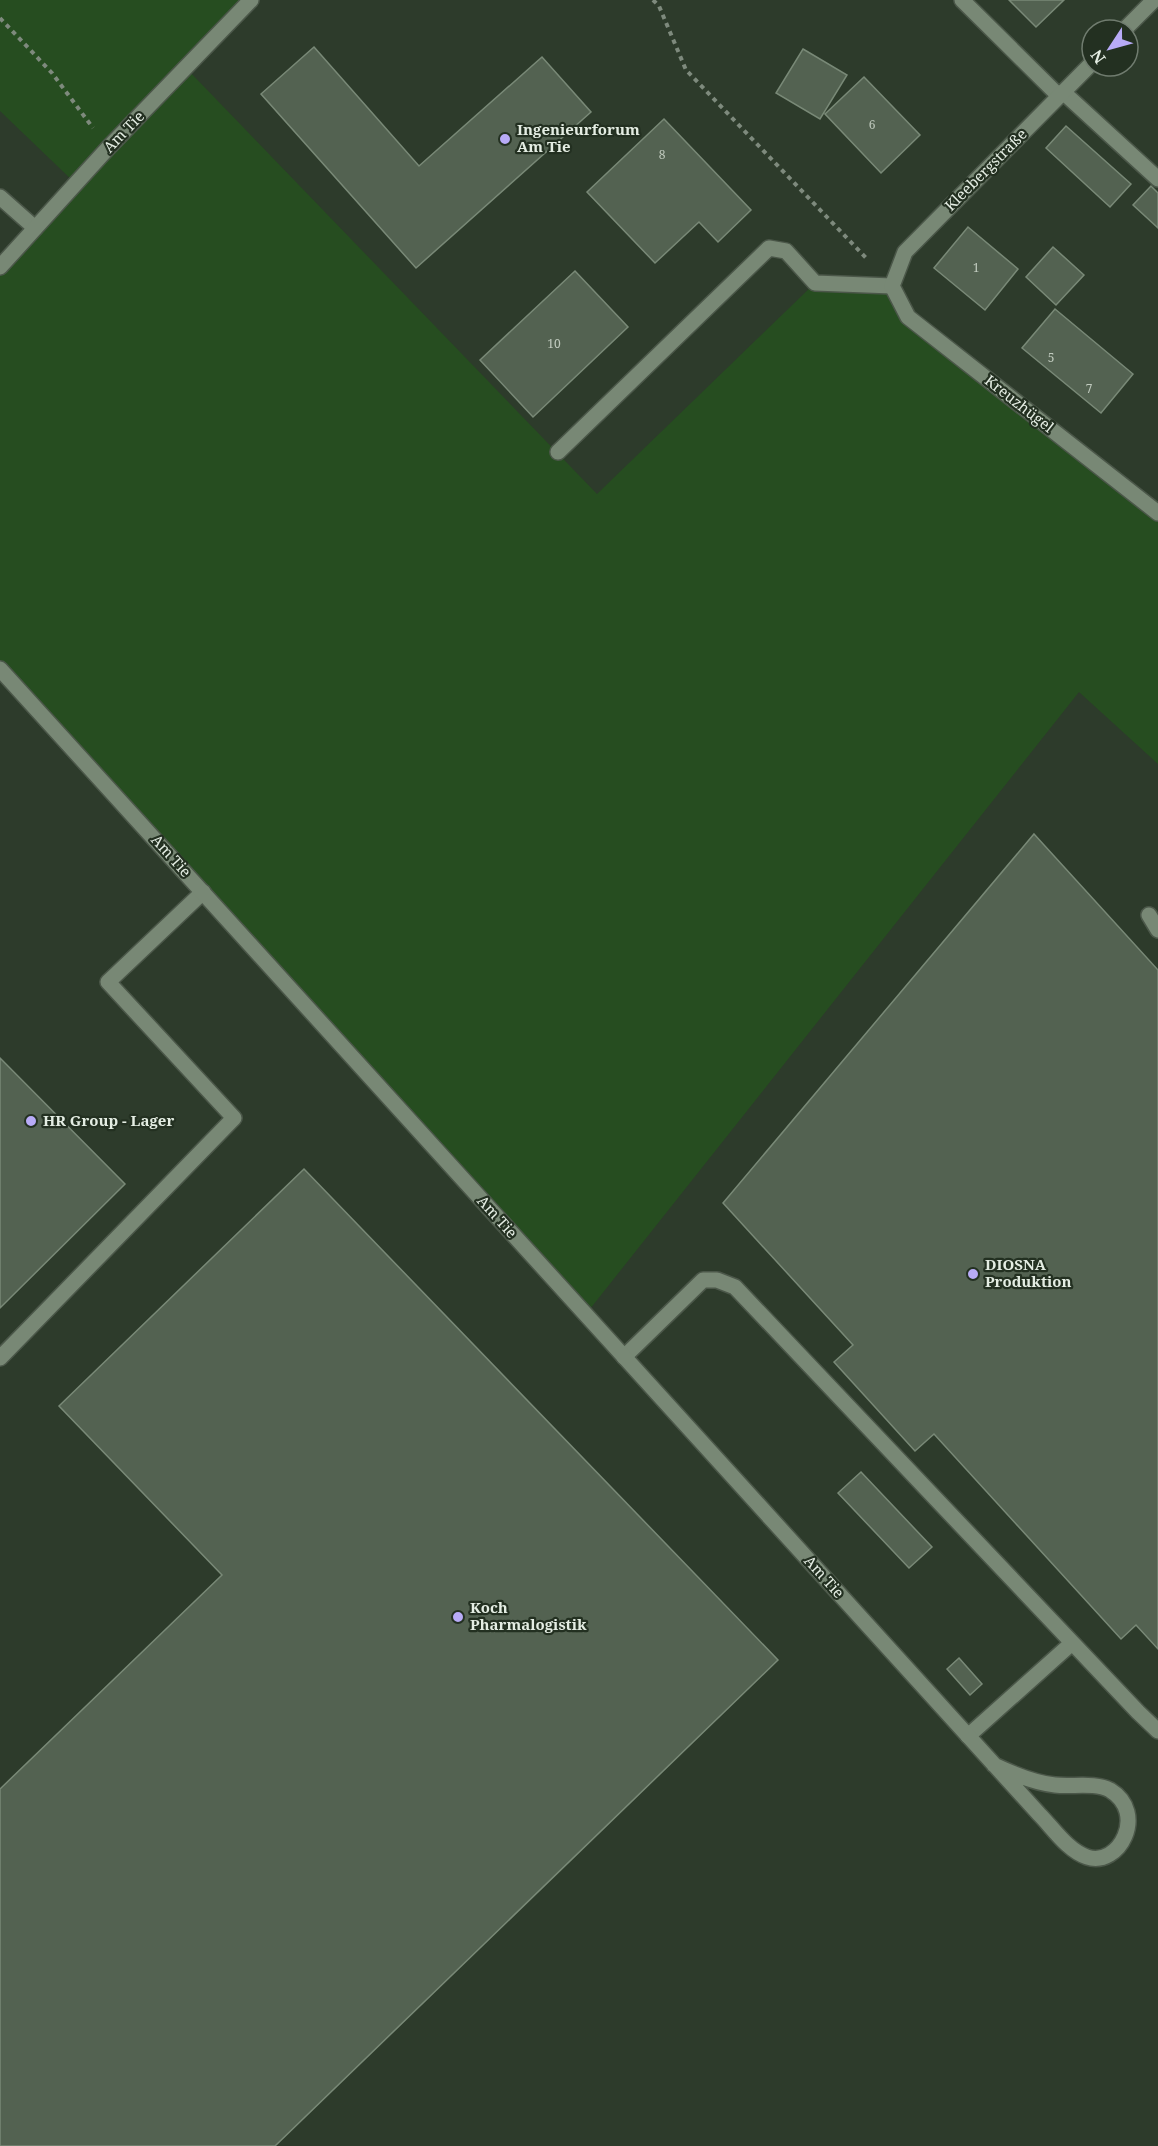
<svg xmlns="http://www.w3.org/2000/svg" width="1158" height="2146" viewBox="0 0 1158 2146" font-family="'Noto Serif',serif">
	<style>
		.green { fill: #264d20 }
		.building { fill: #536251; stroke: #798977; stroke-width: 1.5 }
		.lines { fill: none; stroke-linecap: round; stroke-linejoin: round }
		.lane-casing { stroke: #4b5749; stroke-width: 18 }
		.street-casing { stroke: #4b5749; stroke-width: 18 }
		.secondary-casing { stroke: #4b5749; stroke-width: 18 }
		.path { stroke: #7e8a7d; stroke-width: 4; stroke-dasharray: 4.5 4.5; stroke-linecap: butt }
		.lane { stroke: #788875; stroke-width: 15 }
		.street { stroke: #788875; stroke-width: 15 }
		.secondary { stroke: #788875; stroke-width: 15 }
		.poi-dot { fill: #b8abf7; stroke: #233021; stroke-width: 2 }
		.labels { text-anchor: middle; stroke-width: 4.5; stroke-linejoin: round; paint-order: stroke }
		.number-label { font-size: 12px; fill: #c0cabe }
		.poi-label { font-size: 15px; font-weight: bold; fill: #e4ede3; stroke: #233021; text-anchor: start }
		.street-label { font-size: 15px; fill: #e4ede3; stroke: #233021 }
	</style>
	<rect width="100%" height="100%" fill="#2d3b2b"/>
	<path class="green" d="M0,0H251L186,68L597,494L815,283L892,286L908,317L1158,513V764L1079,692L586,1314L0,669V271L75,183L0,111Z"/>
	<path class="building" d="M1009,0H1064L1036,27Z
		M314,47L419,166L542,57L591,112L416,268L261,94Z
		M803,49L847,75L820,119L776,93Z
		M864,77L920,135L881,173L825,114Z
		M664,119L751,210L718,242L699,222L655,263L587,192Z
		M1066,126L1131,184L1110,207L1046,148Z
		M1151,186L1158,193V228L1133,205Z
		M968,227L1018,269L985,310L934,268Z
		M1053,247L1084,275L1056,305L1026,277Z
		M575,271L628,327L533,417L480,360Z
		M1055,309L1133,374L1101,413L1022,348Z
		M1034,834L1158,970V1649L1136,1625L1121,1639L934,1434L915,1451L834,1362L853,1345L723,1203Z
		M0,1058L125,1184L0,1308Z
		M304,1169L778,1660L275,2146H0V1789L222,1575L59,1406Z
		M861,1472L932,1547L909,1568L838,1493Z
		M959,1658L982,1684L970,1695L947,1669Z"/>
	<g class="lines">
		<g class="lane-casing">
			<path id="lane" d="M962,0L1059,96
				M1063,92L1158,179
				M0,197L35,228
				M558,452L769,248L786,251L815,283L892,286
				M1149,915L1158,930
				M624,1357L703,1280H717L735,1287L1138,1712L1158,1731
				M0,1358L234,1118L108,982L203,892
				M968,1736L1072,1643"/>
		</g>
		<g class="street-casing">
			<path id="street" d="M1124,30L1154,0
				M1092,63L905,252L892,286L908,317L1158,513
				M0,669L1039,1814C1053,1828 1067,1850 1087,1857C1119,1868 1148,1813 1110,1790C1095,1782 1072,1787 1055,1785C1034,1783 1013,1774 994,1765"/>
		</g>
		<g class="secondary-casing">
			<path id="secondary" d="M0,267L108,148L251,0"/>
		</g>
		<path class="path" d="M653,0L659,6L686,70L867,259
			M0,18L52,73L93,128"/>
		<use href="#lane" class="lane"/>
		<use href="#street" class="street"/>
		<use href="#secondary" class="secondary"/>
	</g>
	<g class="poi-dot">
		<circle cx="505" cy="139" r="6"/>
		<circle cx="31" cy="1121" r="6"/>
		<circle cx="973" cy="1274" r="6"/>
		<circle cx="458" cy="1617" r="6"/>
	</g>
	<g class="labels">
		<g class="number-label">
			<text x="872" y="129">6</text>
			<text x="662" y="159">8</text>
			<text x="976" y="272">1</text>
			<text x="554" y="348">10</text>
			<text x="1051" y="362">5</text>
			<text x="1089" y="393">7</text>
		</g>
		<g class="poi-label">
			<text x="517" y="135">Ingenieurforum<tspan x="517" dy="17">Am Tie</tspan></text>
			<text x="43" y="1126">HR Group - Lager</text>
			<text x="985" y="1270">DIOSNA<tspan x="985" dy="17">Produktion</tspan></text>
			<text x="470" y="1613">Koch<tspan x="470" dy="17">Pharmalogistik</tspan></text>
		</g>
		<g class="street-label">
			<text transform="translate(124 132) rotate(-46)" y="5">Am Tie</text>
			<text transform="translate(986 170) rotate(-45)" y="5">Kleebergstraße</text>
			<text transform="translate(1019 404) rotate(38)" y="5">Kreuzhügel</text>
			<text transform="translate(171 856) rotate(48)" y="5">Am Tie</text>
			<text transform="translate(497 1217) rotate(48)" y="5">Am Tie</text>
			<text transform="translate(824 1577) rotate(48)" y="5">Am Tie</text>
		</g>
	</g>
	<g transform="translate(1110 48) rotate(234)"><circle r="28" fill="#233021" stroke="#707c6f" stroke-width="1.5"/>
	<path d="M0-4.5L10 22L0 15L-10 22Z" fill="#b8abf7"/>
	<text y="-9" font-size="16" font-weight="bold" text-anchor="middle" fill="#e4ede3">N</text>
	</g>
</svg>
